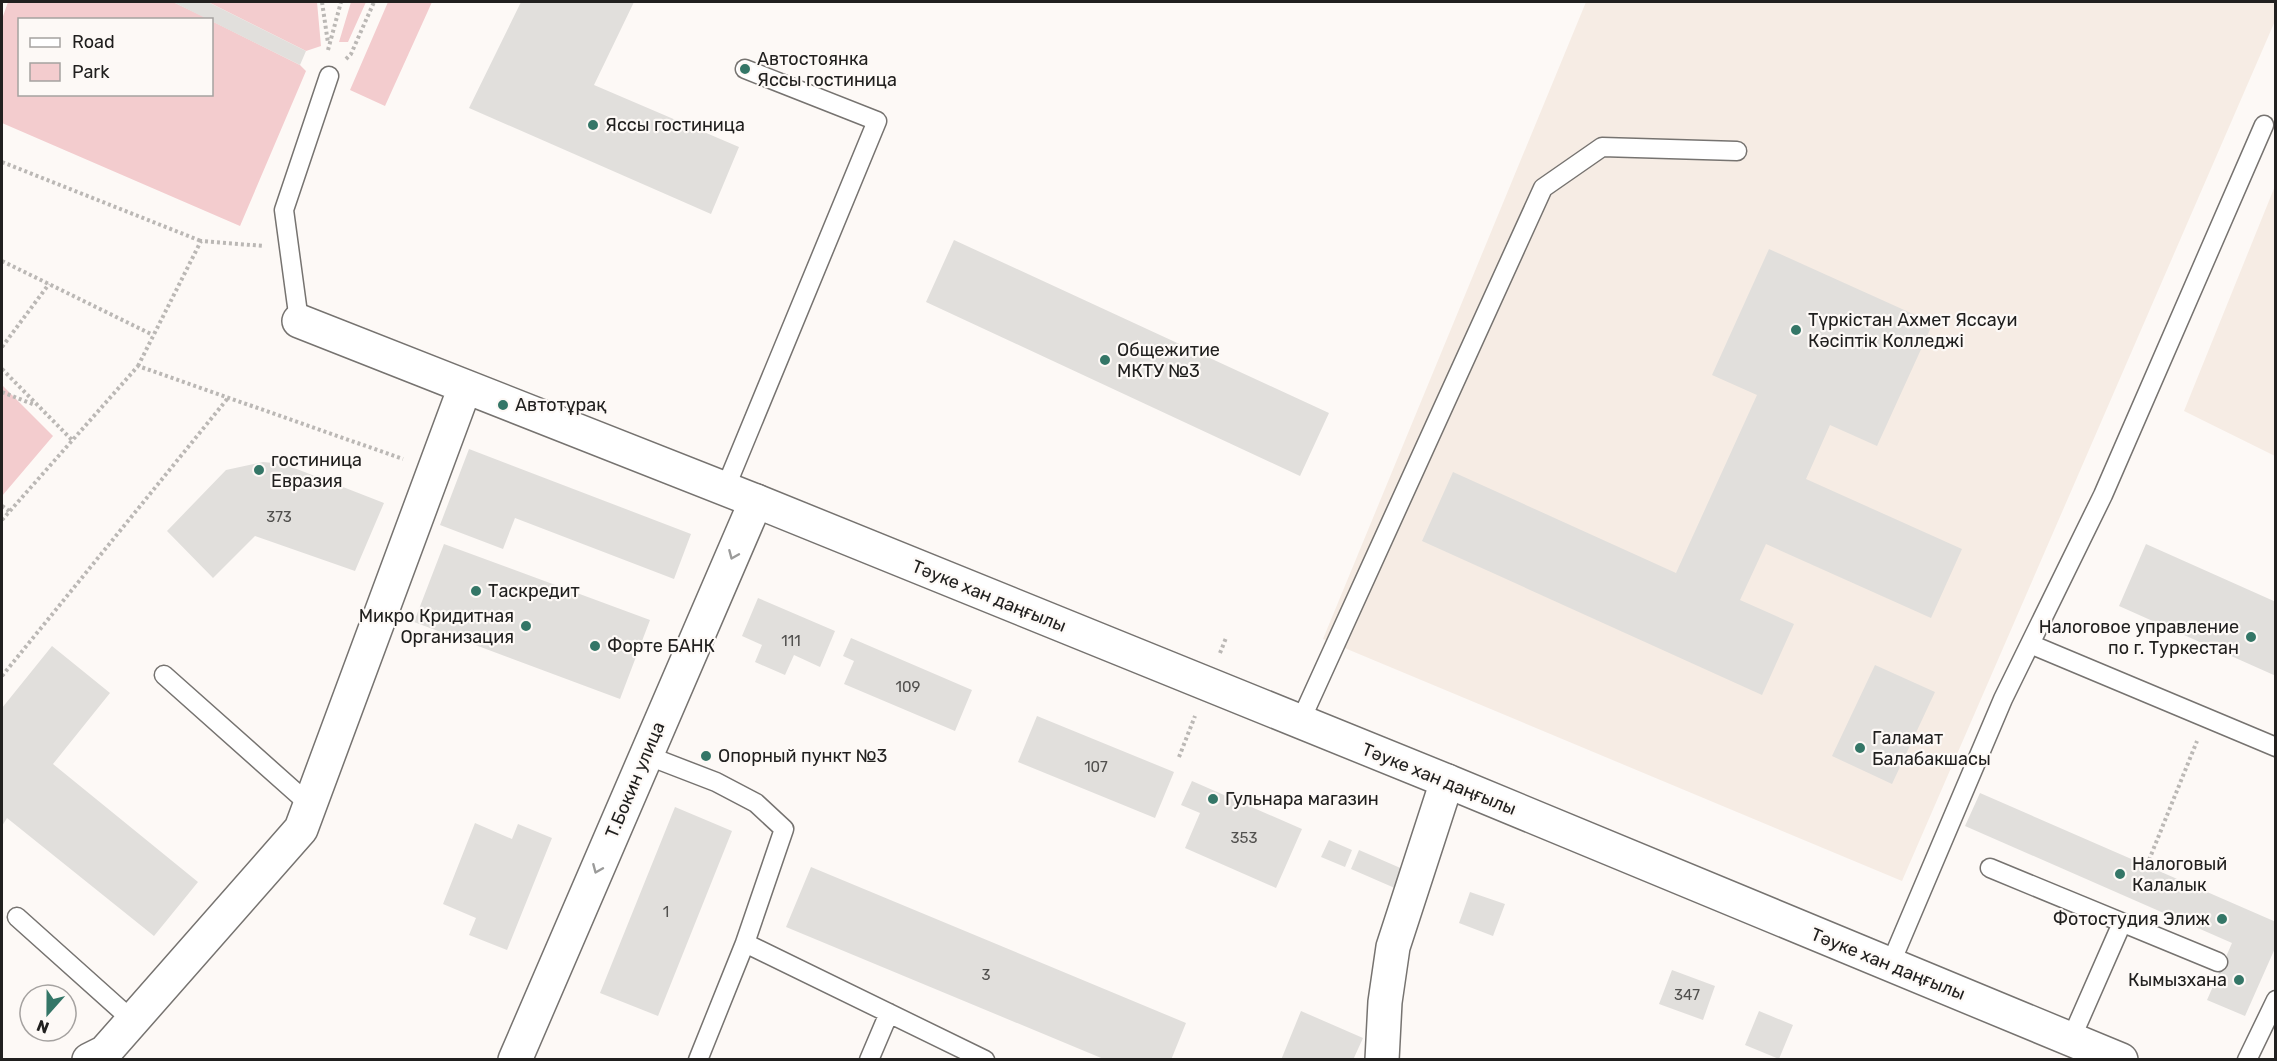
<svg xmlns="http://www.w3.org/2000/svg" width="2277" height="1061" viewBox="0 0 2277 1061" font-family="Rubik,sans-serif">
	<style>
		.built { fill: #f6ece4 }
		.green { fill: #f3ccce }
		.building { fill: #e1dfdc }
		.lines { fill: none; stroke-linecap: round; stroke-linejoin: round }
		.service-casing { stroke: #767370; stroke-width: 21 }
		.minor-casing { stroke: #767370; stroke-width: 36 }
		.primary-casing { stroke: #767370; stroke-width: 36 }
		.path { stroke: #bbb8b5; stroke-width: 4; stroke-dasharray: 3 3; stroke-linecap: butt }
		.service { stroke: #fff; stroke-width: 18 }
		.minor { stroke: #fff; stroke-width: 33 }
		.primary { stroke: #fff; stroke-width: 33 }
		.oneway { stroke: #9b9b9a }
		.poi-dot { fill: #347667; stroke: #fdf9f6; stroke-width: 2 }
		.labels { text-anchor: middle; stroke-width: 4.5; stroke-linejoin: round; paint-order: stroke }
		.number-label { font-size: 15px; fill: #51504e }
		.poi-label { font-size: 18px; fill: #21201f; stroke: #fdf9f6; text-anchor: start }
		.street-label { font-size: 18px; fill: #21201f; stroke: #fdf9f6 }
	</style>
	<rect width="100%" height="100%" fill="#fdf9f6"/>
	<path class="built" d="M1586,2H2275V21L1902,881L1323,639Z
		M2275,186V456L2184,411Z"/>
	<path class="green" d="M8,2H173L209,19L20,20V94H212V21L300,65L306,71L240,226L2,123V19Z
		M208,2H317L321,46L306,51Z
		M351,2H366L348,42H339Z
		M388,2H432L385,106L350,90Z
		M2,385L53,436L2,496Z"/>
	<path class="building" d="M173,2H208L306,51L300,65Z
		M521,2H634L594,85L739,147L711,214L469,108Z
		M954,240L1329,413L1300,476L926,302Z
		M1769,249L1933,323L1877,446L1830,425L1806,479L1962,549L1931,618L1766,544L1740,600L1794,624L1762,695L1422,541L1453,472L1676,573L1757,395L1712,375Z
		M469,449L691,534L674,579L515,518L503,549L440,525Z
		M263,462L284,464L384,503L355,571L255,536L213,578L167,531L226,470Z
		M444,544L650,620L620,699L414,622Z
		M2146,544L2276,602V676L2119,606Z
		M758,598L835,631L820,667L794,655L785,675L755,662L762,645L742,636Z
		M851,638L972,690L955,731L844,684L854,661L843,656Z
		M52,646L110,693L53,764L198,882L154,936L7,818L2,826V708Z
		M1875,665L1935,692L1892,784L1832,756Z
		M1037,716L1174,772L1155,818L1018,762Z
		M1192,781L1302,829L1276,888L1185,848L1200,813L1181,805Z
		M1980,793L2276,922V946L2245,1016L2207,1000L2232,943L1965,826Z
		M675,807L732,831L658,1016L600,993Z
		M475,823L512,839L518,824L552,838L507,950L469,935L476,918L443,904Z
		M1329,840L1352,850L1345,867L1321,857Z
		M1359,850L1405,870L1397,889L1351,869Z
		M811,867L1186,1023L1171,1060H1106L786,927Z
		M1470,892L1505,904L1493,936L1459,923Z
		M1672,970L1715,986L1703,1020L1659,1004Z
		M1301,1011L1363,1038L1353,1060H1281Z
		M1759,1011L1793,1025L1779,1059L1745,1045Z"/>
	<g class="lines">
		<g class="service-casing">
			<path id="service" d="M299,321L284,210L329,76
				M725,489L877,121L745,69
				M2030,644L2276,747
				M164,675L310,805
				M1300,722L1543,188L1602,147L1737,151
				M646,755L716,782L756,803L784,829L745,943L985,1060
				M1990,868L2218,962
				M17,917L132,1020
				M1890,965L2003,699L2103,495L2264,125
				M2071,1039L2122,923
				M698,1060L745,943
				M869,1060L889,1013
				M2247,1060L2276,1000"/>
		</g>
		<g class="minor-casing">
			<path id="minor" d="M299,321L756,501
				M89,1060L105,1052L301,829L465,387
				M1382,1060L1385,1002L1393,947L1447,781"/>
		</g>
		<g class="primary-casing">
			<path id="primary" d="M515,1060L756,501L1447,781L2121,1060"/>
		</g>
		<path class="path" d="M322,2L328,43
			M328,50L341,2
			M346,59L351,54L374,2
			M2,162L201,241
			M2,261L153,335
			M2,347L49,284
			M138,366L201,241L264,246
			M2,369L72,440
			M2,392L35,405
			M2,506L9,511
			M2,520L138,366L403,459
			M1220,653L1226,638
			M2,676L228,398
			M1179,757L1195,716
			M2149,860L2197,741"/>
		<use href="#service" class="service"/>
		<use href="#minor" class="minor"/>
		<use href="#primary" class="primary"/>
	</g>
	<defs><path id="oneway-chevron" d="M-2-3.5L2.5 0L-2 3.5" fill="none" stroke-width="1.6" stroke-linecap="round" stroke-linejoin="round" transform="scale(1.5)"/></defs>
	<g class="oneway">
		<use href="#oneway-chevron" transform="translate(733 555) rotate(113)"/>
		<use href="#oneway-chevron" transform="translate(597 869) rotate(113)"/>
	</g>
	<g class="poi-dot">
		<circle cx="745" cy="69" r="6"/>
		<circle cx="593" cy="125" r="6"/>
		<circle cx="1796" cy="330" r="6"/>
		<circle cx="1105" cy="360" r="6"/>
		<circle cx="503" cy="405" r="6"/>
		<circle cx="259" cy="470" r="6"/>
		<circle cx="476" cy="591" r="6"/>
		<circle cx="526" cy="626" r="6"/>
		<circle cx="2251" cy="637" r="6"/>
		<circle cx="595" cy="646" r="6"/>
		<circle cx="1860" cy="748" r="6"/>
		<circle cx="706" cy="756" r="6"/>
		<circle cx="1213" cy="799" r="6"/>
		<circle cx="2120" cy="874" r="6"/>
		<circle cx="2222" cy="919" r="6"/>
		<circle cx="2239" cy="980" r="6"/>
	</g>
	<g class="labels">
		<g class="number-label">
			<text x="279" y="522">373</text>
			<text x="791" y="646">111</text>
			<text x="908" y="692">109</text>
			<text x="1096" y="772">107</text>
			<text x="1244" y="843">353</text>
			<text x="666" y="917">1</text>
			<text x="986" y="980">3</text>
			<text x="1687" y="1000">347</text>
		</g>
		<g class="poi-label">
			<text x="757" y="65">Автостоянка<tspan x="757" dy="21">Яссы гостиница</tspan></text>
			<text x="605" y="131">Яссы гостиница</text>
			<text x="1808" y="326">Түркістан Ахмет Яссауи<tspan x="1808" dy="21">Кәсіптік Колледжі</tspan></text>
			<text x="1117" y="356">Общежитие<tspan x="1117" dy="21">МКТУ №3</tspan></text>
			<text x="515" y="411">Автотұрақ</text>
			<text x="271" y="466">гостиница<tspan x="271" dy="21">Евразия</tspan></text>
			<text x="488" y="597">Таскредит</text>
			<text x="514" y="622" text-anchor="end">Микро Кридитная<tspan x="514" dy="21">Организация</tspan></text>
			<text x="2239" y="633" text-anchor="end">Налоговое управление<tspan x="2239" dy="21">по г. Туркестан</tspan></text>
			<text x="607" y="652">Форте БАНК</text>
			<text x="1872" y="744">Галамат<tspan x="1872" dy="21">Балабакшасы</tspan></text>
			<text x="718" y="762">Опорный пункт №3</text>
			<text x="1225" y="805">Гульнара магазин</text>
			<text x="2132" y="870">Налоговый<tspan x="2132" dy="21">Калалык</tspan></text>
			<text x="2210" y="925" text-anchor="end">Фотостудия Элиж</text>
			<text x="2227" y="986" text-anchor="end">Кымызхана</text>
		</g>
		<g class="street-label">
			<text transform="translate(989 596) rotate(22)" y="6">Тәуке хан даңғылы</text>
			<text transform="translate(1439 779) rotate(22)" y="6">Тәуке хан даңғылы</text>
			<text transform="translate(635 780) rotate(-67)" y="6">Т.Бокин улица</text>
			<text transform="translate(1888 964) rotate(22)" y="6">Тәуке хан даңғылы</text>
		</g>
	</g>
	<rect width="2277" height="1061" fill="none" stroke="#21201f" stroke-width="6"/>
	<rect x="18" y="18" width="195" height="78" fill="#fdf9f6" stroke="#a5a2a0" stroke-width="1.5"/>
	<rect x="30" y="38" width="30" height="9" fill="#ffffff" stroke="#a5a2a0" stroke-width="1.5"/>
	<text x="72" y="48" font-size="18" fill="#21201f">Road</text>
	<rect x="30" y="63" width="30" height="18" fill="#f3ccce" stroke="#a5a2a0" stroke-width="1.5"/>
	<text x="72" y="78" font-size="18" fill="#21201f">Park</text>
	<g transform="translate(48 1013) rotate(201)"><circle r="28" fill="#fdf9f6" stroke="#a5a2a0" stroke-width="1.5"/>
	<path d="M0-4.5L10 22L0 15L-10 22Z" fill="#347667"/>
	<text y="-9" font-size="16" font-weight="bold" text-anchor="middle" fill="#21201f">N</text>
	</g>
</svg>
